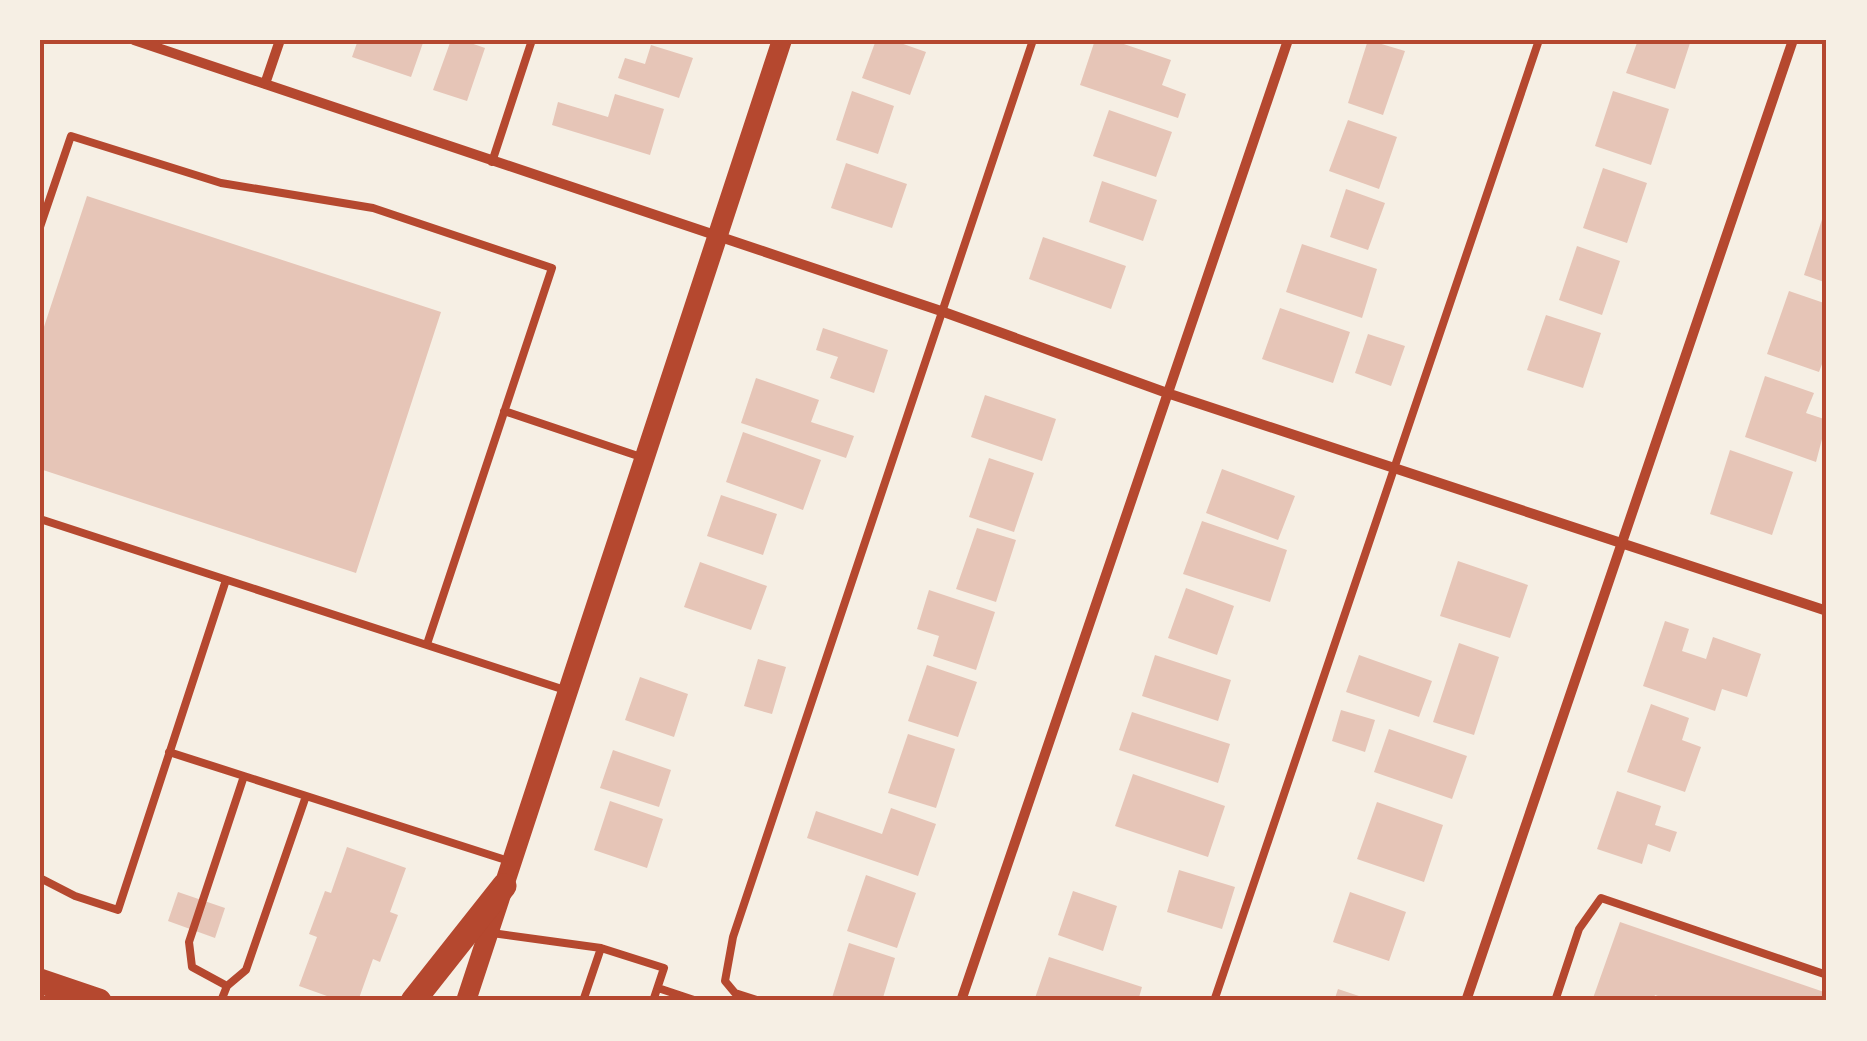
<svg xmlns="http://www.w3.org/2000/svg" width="1867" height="1041" viewBox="0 0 1867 1041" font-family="'Golos Text',sans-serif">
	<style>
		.building { fill: #e6c5b7 }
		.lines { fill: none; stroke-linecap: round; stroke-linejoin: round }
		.service { stroke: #b5482f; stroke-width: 8 }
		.minor { stroke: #b5482f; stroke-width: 10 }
		.secondary { stroke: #b5482f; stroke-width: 20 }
		.primary { stroke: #b5482f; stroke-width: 25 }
		.neatline { fill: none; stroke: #b5482f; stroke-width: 4 }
	</style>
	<rect width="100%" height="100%" fill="#f6efe4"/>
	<path class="building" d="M358,40H424L411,77L352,57Z
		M451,40H462L485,48L467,101L433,90Z
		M876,40H892L926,52L910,95L862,78Z
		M1095,40H1112L1171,60L1162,85L1186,94L1178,118L1080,85Z
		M1368,40L1405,51L1383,115L1348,103Z
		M1638,40H1691L1675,89L1626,73Z
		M651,45L693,58L679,98L618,78L625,58L645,64Z
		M852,91L894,106L878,154L836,140Z
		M1613,91L1669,109L1651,165L1595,146Z
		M615,94L664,109L650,155L552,125L558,102L608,117Z
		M1109,110L1172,132L1156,177L1093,156Z
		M1348,120L1397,137L1379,189L1329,171Z
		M846,163L907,184L892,228L831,208Z
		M1603,168L1647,183L1627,243L1583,228Z
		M1102,181L1157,200L1143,241L1089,222Z
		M1346,189L1385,203L1368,250L1330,237Z
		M87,196L441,312L356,573L40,469V339Z
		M1826,207H1827V283L1804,275Z
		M1043,237L1126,266L1111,309L1029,279Z
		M1302,244L1377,269L1362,318L1286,292Z
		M1577,246L1620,261L1602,315L1559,300Z
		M1789,291L1827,304V351L1819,372L1767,354Z
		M1280,308L1350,332L1333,383L1262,359Z
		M1546,315L1601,333L1583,388L1527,370Z
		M823,328L888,350L874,393L830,378L838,357L816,350Z
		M1368,334L1405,346L1391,386L1355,373Z
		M1765,376L1814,393L1806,413L1827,420L1816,462L1745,437Z
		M756,378L819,400L811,422L854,436L846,458L741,423Z
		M985,395L1056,419L1042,461L971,437Z
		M743,432L821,460L803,510L726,482Z
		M1730,450L1793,472L1772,535L1710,514Z
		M989,458L1034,473L1014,532L969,517Z
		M1222,469L1295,496L1278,540L1206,513Z
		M721,495L777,514L763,555L707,536Z
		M1202,521L1287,550L1270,602L1183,574Z
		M977,528L1016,540L996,602L956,589Z
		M1458,561L1528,585L1510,638L1440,616Z
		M700,562L767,586L751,630L684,607Z
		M1186,588L1234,606L1217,655L1168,638Z
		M929,590L995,612L976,670L933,656L939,636L917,629Z
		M1665,621L1689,629L1682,651L1706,659L1713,637L1761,654L1747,697L1722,689L1715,711L1643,686Z
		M1459,643L1499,657L1474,735L1433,722Z
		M1155,655L1231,680L1218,721L1142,696Z
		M1359,655L1432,681L1419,717L1346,692Z
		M758,659L786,667L772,714L744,706Z
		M927,665L977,682L958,737L908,721Z
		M640,677L688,694L674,737L625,720Z
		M1651,704L1689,718L1682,740L1701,747L1685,792L1627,772Z
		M1341,710L1375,720L1365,752L1332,741Z
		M1132,712L1230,744L1218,783L1119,750Z
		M1389,729L1467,756L1452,799L1374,772Z
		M908,734L955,749L936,808L888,793Z
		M613,750L671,770L659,807L600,788Z
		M1133,774L1225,806L1208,857L1115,826Z
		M1617,791L1661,806L1655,825L1677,832L1670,852L1648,844L1642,864L1597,849Z
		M610,801L663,819L647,868L594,850Z
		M1377,802L1443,825L1424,882L1357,859Z
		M891,808L936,824L918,876L807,838L816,811L882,834Z
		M347,847L406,868L390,912L398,915L380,962L373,959L358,1001H341L299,986L317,937L309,934L325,891L331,893Z
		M1179,870L1235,887L1222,929L1167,912Z
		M866,875L916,893L897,948L847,931Z
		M1073,891L1117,906L1103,951L1058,935Z
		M178,892L225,908L215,938L168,921Z
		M1350,892L1406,912L1389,961L1333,942Z
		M1620,922L1827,993V1001H1672L1655,995L1653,1001H1592Z
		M849,943L895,958L882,1001H831Z
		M1049,957L1142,987L1138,1001H1034Z
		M1338,989L1371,1000V1001H1334Z"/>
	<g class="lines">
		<path class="service" d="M492,162L532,40
			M40,227L71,136L221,183L373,208L552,268L427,644
			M504,411L644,458
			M40,519L568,691
			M169,752L512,862
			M40,878L75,896L118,910L226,580
			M492,933L601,948
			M227,986L192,967L189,942L244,776
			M658,988L697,1001
			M221,1001L227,986L246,970L306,796
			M583,1001L601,948L664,968L653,1001
			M760,1001L735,993L725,981L733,937L1033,40
			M1214,1001L1539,40
			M1555,1001L1579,929L1601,898L1827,975"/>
		<path class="minor" d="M134,40L941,311L1167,393L1827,611
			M265,84L280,40
			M961,1001L1288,40
			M1466,1001L1793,40"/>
		<path class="secondary" d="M466,1001L782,40"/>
		<path class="primary" d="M40,981L99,1001
			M413,1001L504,886"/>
	</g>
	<rect width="1867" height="1041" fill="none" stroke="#f6efe4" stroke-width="85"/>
	<rect x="42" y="42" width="1782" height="956" class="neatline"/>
</svg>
